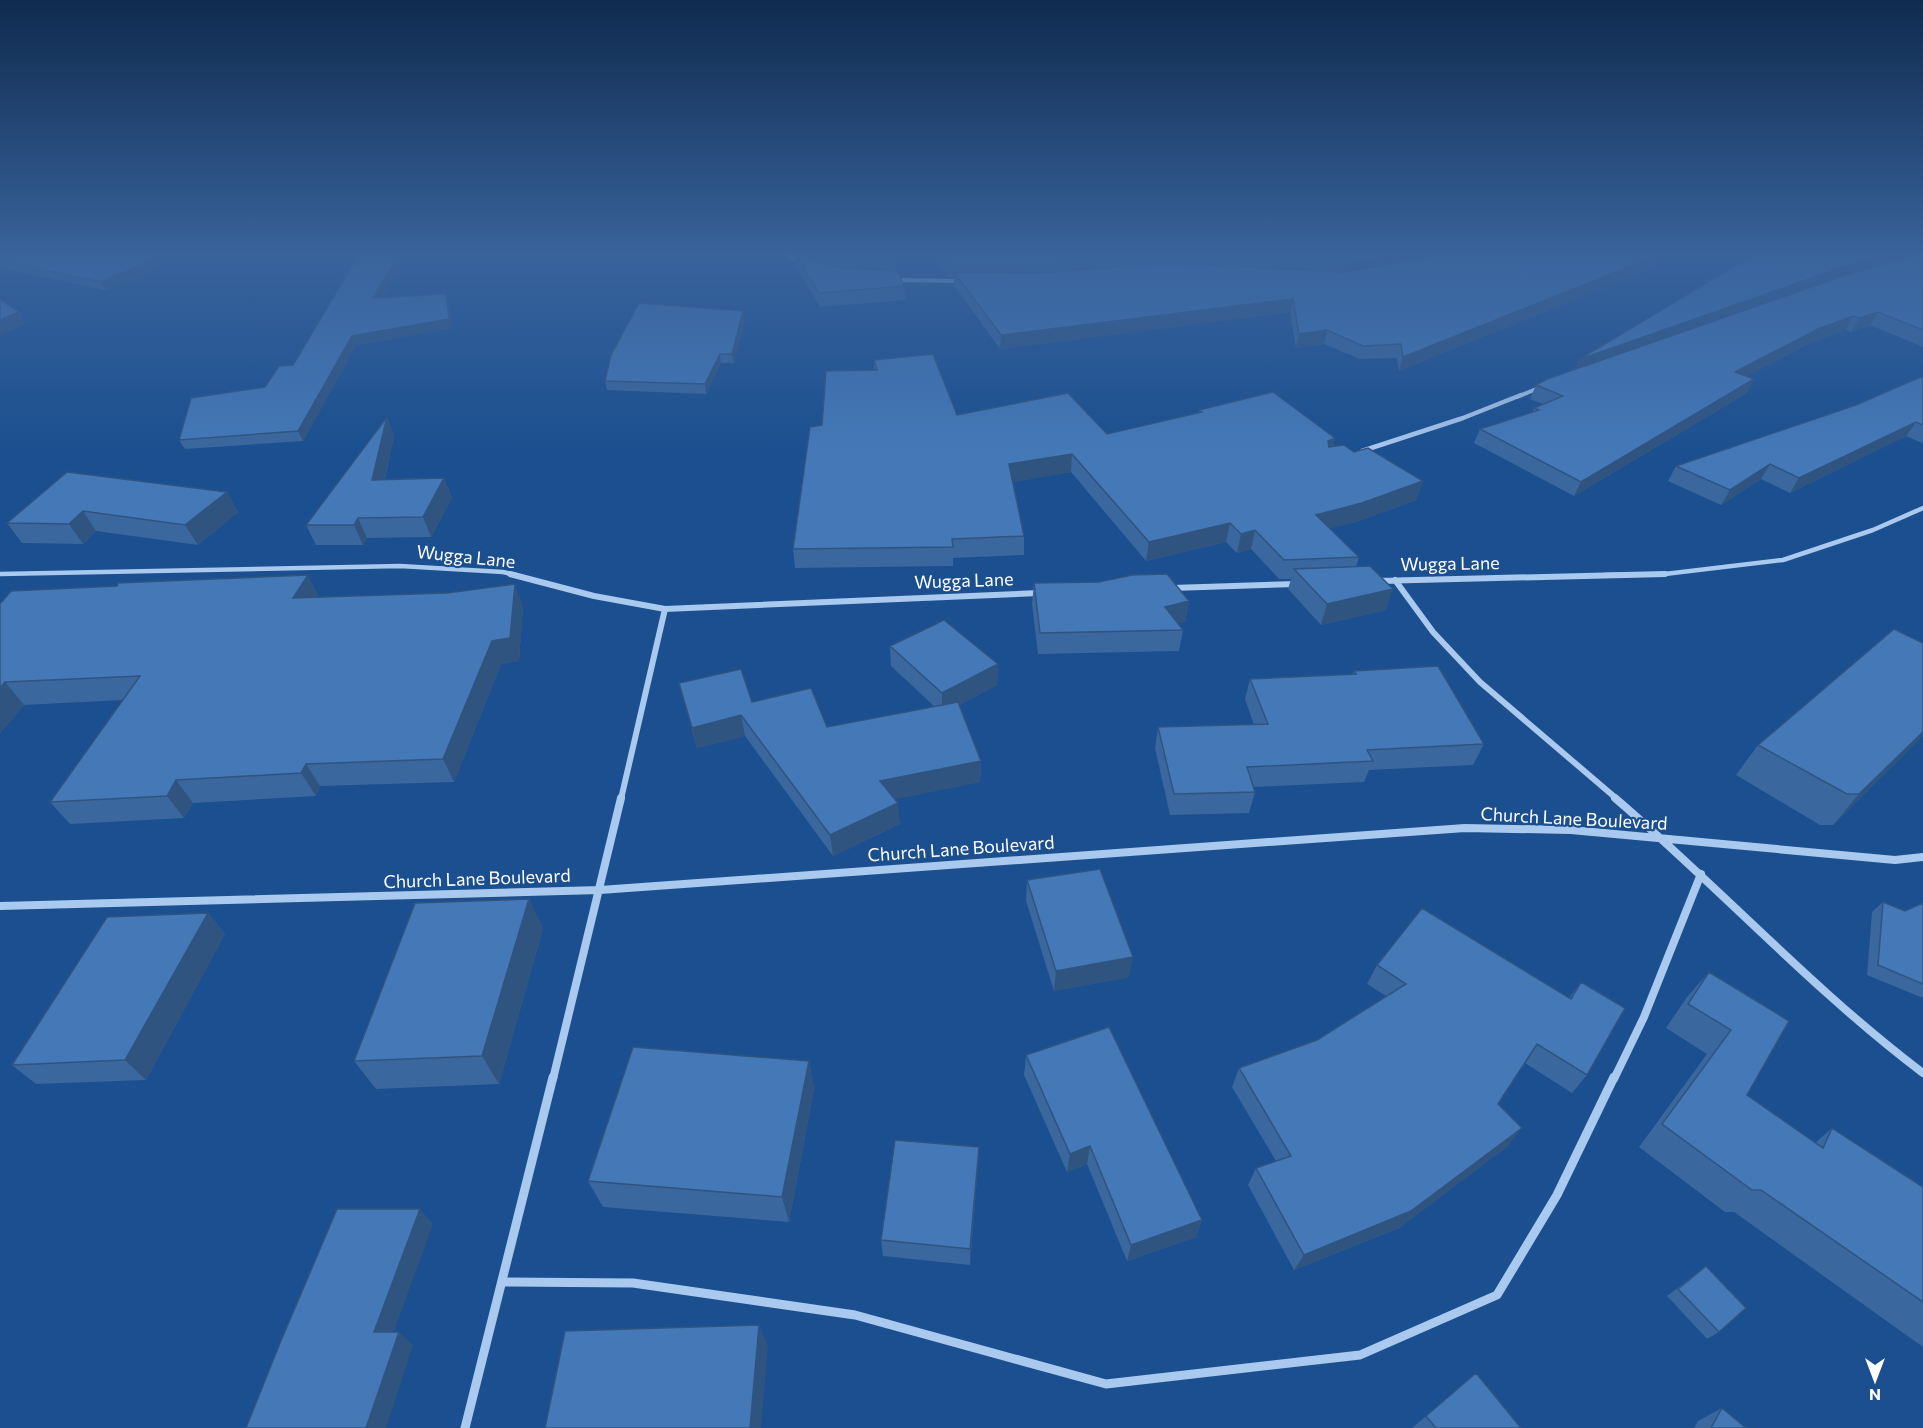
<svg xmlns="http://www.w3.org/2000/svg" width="1923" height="1428" viewBox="0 0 1923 1428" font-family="Commissioner,sans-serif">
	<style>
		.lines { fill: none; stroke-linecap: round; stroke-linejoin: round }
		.street-far4 { stroke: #a9c9ee; stroke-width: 4 }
		.street-far3 { stroke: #a9c9ee; stroke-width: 4.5 }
		.street-far2 { stroke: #a9c9ee; stroke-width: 6 }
		.street-far1 { stroke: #a9c9ee; stroke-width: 8 }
		.street { stroke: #a9c9ee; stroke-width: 9 }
		.wall { fill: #3a679d }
		.shaded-wall { fill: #305480 }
		.building { fill: #4478b7; stroke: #305480; stroke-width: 1.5 }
		.labels { text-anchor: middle; stroke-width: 4.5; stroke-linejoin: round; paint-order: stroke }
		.street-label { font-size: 18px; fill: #fff; stroke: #1b4f8f }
	</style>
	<rect width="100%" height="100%" fill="#1b4f8f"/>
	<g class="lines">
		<path class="street-far4" d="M786,253L800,263
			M895,280L962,281
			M1517,397L1541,387"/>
		<path class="street-far3" d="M1362,451L1463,418L1521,395
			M0,574L400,566L503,572L516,575
			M1604,575L1665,574L1783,560L1873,530L1923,508"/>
		<path class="street-far2" d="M510,574L594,596L665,609L1039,593
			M1395,580L1433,632L1480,682L1617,799
			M1376,581L1665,574
			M1172,588L1297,584
			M621,799L665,609"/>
		<path class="street-far1" d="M1615,798C1719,887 1813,990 1923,1073
			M0,906L600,890L1465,828L1571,830L1895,860L1923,857
			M553,1079L621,798
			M1614,1079L1644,1017L1701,874"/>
		<path class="street" d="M502,1282L633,1283L855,1315L1106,1384L1360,1355L1497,1295L1557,1195L1614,1077
			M465,1428L553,1077"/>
	</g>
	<path class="wall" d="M0,253L152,271L106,290L0,268Z
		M792,253H892L894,259L895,271L904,286L905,300L820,307L795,265L794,254Z
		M931,253H1688L1399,371L1397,358L1360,359L1324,344L1296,348L1290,312L1000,349L954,285V277H948Z
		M1923,253V347L1870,325L1851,332L1846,330L1810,343L1747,376V393L1574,496L1474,443L1480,429L1532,413L1534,408L1543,404L1530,399L1536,385L1574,369Z
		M401,263L382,298L449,303L452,328L356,345L303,441L185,449L179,440L265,387L293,365Z
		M745,320L734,363H721L706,394L607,390L605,381Z
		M874,360L957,415L1107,434L1199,413V410L1335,438L1333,447L1354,452L1423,481L1416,500L1356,522L1330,528L1359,557L1356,567L1386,610L1321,625L1288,589L1291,579H1279L1251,549L1237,553L1226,542L1146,561L1071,472L1013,482L1024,536V555L953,558V566L795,568L793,549L874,370Z
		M1923,376V442L1922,443L1906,436L1790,493L1761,479L1721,505L1668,481L1676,466L1856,405Z
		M387,417L394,436L385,479L444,478L452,498L431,537L367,538L363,545H316L306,525Z
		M67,472L227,492L238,512L198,545L96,531L83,544L22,543L7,523Z
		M1034,583L1189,601L1185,622L1178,623L1183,630L1179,651L1038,654L1032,604Z
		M319,597L523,607L519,661L501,664L454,782L320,786L316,796L193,803L184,818L70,824L50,802L123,700L24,705L0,733V604Z
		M1923,643V736L1833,825H1820L1736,775L1758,745Z
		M890,646L998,664L997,685L959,705L981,761L980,782L895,799L900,824L833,856L745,736L697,748L679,683L827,727L935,707L891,666Z
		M1354,671L1484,744L1473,765L1369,770L1364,782L1253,787L1255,792L1249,813L1170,815L1155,748L1158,727L1254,725L1245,699L1250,679L1352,675Z
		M1027,880L1129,977L1054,991L1026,901Z
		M529,899L543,929L499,1084L376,1089L354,1061Z
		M1883,902L1905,911L1923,903V998L1867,975L1872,912Z
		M208,913L225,934L146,1080L36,1084L12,1065Z
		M1377,965L1569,998L1581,982L1587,1075L1572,1093L1525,1063L1498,1104L1508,1146L1399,1228L1294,1270L1248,1185L1256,1168L1276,1161L1232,1087L1239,1068L1317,1040L1386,996L1367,984Z
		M1709,972L1789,1021L1747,1095L1815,1143L1832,1128L1923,1187V1347L1734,1212H1725L1639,1147L1707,1054L1666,1028L1687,997Z
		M1026,1055L1202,1220L1196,1237L1127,1261L1087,1164L1067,1172L1024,1075Z
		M809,1061L814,1089L789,1222L603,1207L588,1181Z
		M979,1147L978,1165L970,1265L883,1256L881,1240Z
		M1706,1266L1719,1332L1707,1339L1667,1296Z
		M1722,1408L1746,1428H1694L1698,1421Z
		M1426,1416L1521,1428H1412Z"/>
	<path class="shaded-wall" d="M155,253H165L152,271L106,290L101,282Z
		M1406,253H1473L1341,277L1344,264Z
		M1663,253H1688L1399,371L1403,357Z
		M1893,253H1923L1572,374L1578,360L1843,267Z
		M398,255L401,263L377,307L373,298Z
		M446,294L449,303L452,328L356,345L303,441L298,431L352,336Z
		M1293,299L1290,312L1000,349L1001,335Z
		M743,311L745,320L734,363L732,354Z
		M19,312L26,324L0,335V320Z
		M1878,312L1870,325L1851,332L1859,318Z
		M1853,316L1846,330L1810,343L1728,386L1735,372L1818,329Z
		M1327,330L1324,344L1296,348L1299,334Z
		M720,354L721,363L706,394L705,384Z
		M1754,379L1747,393L1574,496L1581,482Z
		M387,417L394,436L380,500L372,480Z
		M1916,422L1906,436L1790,493L1799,478Z
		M1335,438L1330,456L1328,441Z
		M1072,454L1071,472L1009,483V464Z
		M1770,464L1761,479L1721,505L1730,490Z
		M444,478L452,498L431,537L423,517Z
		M1423,481L1416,500L1356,522L1311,533L1316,515Z
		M227,492L238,512L198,545L185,525Z
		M83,511L96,531L83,544L69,524Z
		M358,518L367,538L363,545L354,525Z
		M1230,523L1226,542L1146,561L1149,542Z
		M1255,530L1251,549L1237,553L1241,534Z
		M308,575L320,598H293Z
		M515,584L523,607L519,661L501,664L454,782L443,759Z
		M1393,589L1386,610L1321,625L1327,604Z
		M1189,601L1185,622L1162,627L1165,607Z
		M998,664L997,685L942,714V693Z
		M5,682L24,705L0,733V688Z
		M741,715L745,736L697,748L692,728Z
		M1923,732V736L1833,825L1859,794Z
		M981,761L980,782L882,802L880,781Z
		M306,764L320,786L316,796L301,773Z
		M176,780L193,803L184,818L167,796Z
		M898,803L900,824L833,856L830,835Z
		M529,899L543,929L499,1084L482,1056Z
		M208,913L225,934L146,1080L125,1060Z
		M1133,957L1129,977L1054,991L1056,971Z
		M809,1061L814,1089L789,1222L782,1197Z
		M1522,1128L1508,1146L1399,1228L1294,1270L1304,1255Z
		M1090,1146L1087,1164L1067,1172L1070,1154Z
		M979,1147L978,1165L970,1265V1249Z
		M420,1209L433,1224L389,1345L374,1332Z
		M1202,1220L1196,1237L1127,1261L1131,1245Z
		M759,1325L768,1346L761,1428H750Z
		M399,1332L413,1345L386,1428H366Z"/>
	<path class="building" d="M0,253H155L148,262L101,282L0,261Z
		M360,253H395L398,255L373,298L446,294L449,319L352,336L298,431L179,440L191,398L265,387L279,366L293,365Z
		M795,253H797L832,267L898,271L904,286L819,293Z
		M826,253H892L894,259L833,255Z
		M940,253H1406L1344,264L1167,255L1037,265L948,264Z
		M1451,253H1663L1403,357L1401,344L1363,346L1327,330L1299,334L1293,299L1001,335L954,272L1038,273L1167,263L1344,272Z
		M1757,253H1893L1843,267L1578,360Z
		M1918,253H1923V330L1878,312L1859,318L1853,316L1818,329L1735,372L1754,379L1581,482L1480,429L1539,410L1534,408L1563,396L1536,385L1547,379L1846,275Z
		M0,299L19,312L0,320Z
		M639,303L743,311L732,354H720L705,384L605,381L611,355Z
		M933,354L957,415L1068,393L1107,434L1202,412L1199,410L1273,392L1335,438L1328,441L1329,447L1344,445L1354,452L1368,448L1423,481L1362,503L1316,515L1359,557L1284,560L1255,530L1241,534L1230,523L1149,542L1072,454L1009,464L1024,536L952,539L953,547L793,549L810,427L822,425L826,371L877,370L874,360Z
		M1923,376V425L1916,422L1799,478L1770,464L1730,490L1676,466L1856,405Z
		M387,417L372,480L444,478L423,517L358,518L354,525H306Z
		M67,472L227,492L185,525L83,511L69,524L7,523Z
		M1370,566L1393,589L1327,604L1294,569Z
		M1167,574L1189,601L1165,607L1183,630L1040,633L1034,583L1099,582L1132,575Z
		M308,575L293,598L447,593L515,584L510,638L492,641L443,759L306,764L301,773L176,780L167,796L50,802L140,676L5,682L0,688V604L11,591L117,586L118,583Z
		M944,620L998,664L942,693L890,646Z
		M1894,629L1923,643V732L1859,794H1847L1758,745Z
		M1438,666L1484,744L1367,750L1373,761L1247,767L1255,792L1174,794L1158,727L1268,724L1250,679L1356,674L1354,671Z
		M741,669L752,702L811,688L827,727L958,702L981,761L880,781L898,803L830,835L741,715L692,728L679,683Z
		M1100,869L1133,957L1056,971L1027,880Z
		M529,899L482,1056L354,1061L415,903Z
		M1883,902L1905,911L1923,903V984L1878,965Z
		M1422,908L1571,999L1581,982L1625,1008L1587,1075L1537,1044L1498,1104L1522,1128L1411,1211L1304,1255L1256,1168L1291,1156L1239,1068L1317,1040L1406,984L1377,965Z
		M208,913L125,1060L12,1065L107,917Z
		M1709,972L1789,1021L1747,1095L1823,1148L1832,1128L1923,1187V1302L1761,1190H1752L1662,1124L1731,1030L1688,1004Z
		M1109,1027L1202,1220L1131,1245L1090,1146L1070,1154L1026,1055Z
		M633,1047L809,1061L782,1197L588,1181Z
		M895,1140L979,1147L970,1249L881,1240Z
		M337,1209H420L374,1332H399L366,1428H246L280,1343Z
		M1706,1266L1746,1308L1719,1332L1678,1289Z
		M759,1325L750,1428H545L565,1331Z
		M1476,1373L1521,1428H1436L1426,1416Z
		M1722,1408L1746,1428H1711Z"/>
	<linearGradient id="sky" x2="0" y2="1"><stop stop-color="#0f2b4f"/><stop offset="0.56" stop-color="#39639b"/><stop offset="1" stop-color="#39639b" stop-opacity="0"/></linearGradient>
	<rect width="1923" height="453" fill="url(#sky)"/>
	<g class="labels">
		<g class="street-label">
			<text transform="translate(466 557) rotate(6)" y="6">Wugga Lane</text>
			<text transform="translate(1450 564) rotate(-1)" y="6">Wugga Lane</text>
			<text transform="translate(964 581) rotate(-2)" y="6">Wugga Lane</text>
			<text transform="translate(1574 819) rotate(3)" y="6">Church Lane Boulevard</text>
			<text transform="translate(961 849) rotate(-4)" y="6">Church Lane Boulevard</text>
			<text transform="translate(477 879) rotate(-2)" y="6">Church Lane Boulevard</text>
		</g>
	</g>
	<g transform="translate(1875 1380) rotate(180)" stroke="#1b4f8f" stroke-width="4.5" paint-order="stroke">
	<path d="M0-4.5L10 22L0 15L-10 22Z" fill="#ffffff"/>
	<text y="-9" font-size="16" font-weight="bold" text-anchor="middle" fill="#ffffff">N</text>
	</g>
</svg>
